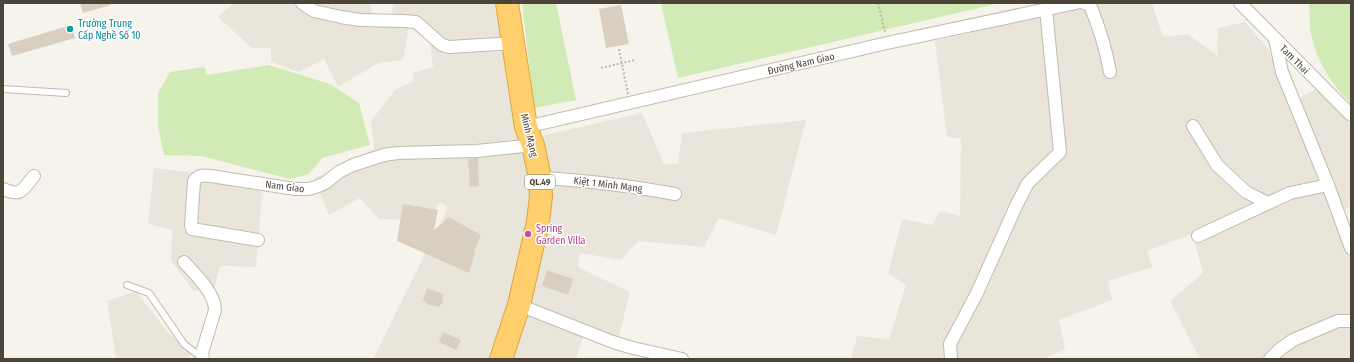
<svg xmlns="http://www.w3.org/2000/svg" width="1354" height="362" viewBox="0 0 1354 362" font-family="'Fira Sans Condensed',sans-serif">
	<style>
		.residential { fill: #eae5da }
		.green { fill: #d2eab5 }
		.building { fill: #d8cfc1 }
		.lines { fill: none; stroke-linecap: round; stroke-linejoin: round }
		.lane-casing { stroke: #c2bbae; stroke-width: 8 }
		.street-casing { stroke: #c2bbae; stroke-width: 14 }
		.highway-casing { stroke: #e0a43c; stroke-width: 24 }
		.path { stroke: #c4b79f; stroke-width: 2; stroke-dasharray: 2 2; stroke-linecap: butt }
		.lane { stroke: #fff; stroke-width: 6 }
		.street { stroke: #fff; stroke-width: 12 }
		.highway { stroke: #ffcf6e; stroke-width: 22 }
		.culture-dot { fill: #0f9aa8; stroke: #fff; stroke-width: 1.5 }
		.hotel-dot { fill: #d1479c; stroke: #fff; stroke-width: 1.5 }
		.labels { text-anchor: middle; stroke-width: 3; stroke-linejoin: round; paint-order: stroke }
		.shield { fill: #fff; stroke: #817c74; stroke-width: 1 }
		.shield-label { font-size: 9px; font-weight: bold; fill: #4b4439 }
		.culture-label { font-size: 10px; fill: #0d838f; stroke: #fff; text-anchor: start }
		.street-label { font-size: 10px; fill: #4b4439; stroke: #fff }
		.hotel-label { font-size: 10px; fill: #b23c85; stroke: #fff; text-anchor: start }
	</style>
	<rect width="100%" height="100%" fill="#f6f3ec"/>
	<path class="residential" d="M234,3H371V15H392L393,3H495L519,141L642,113L664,164H678L682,133L806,120L776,235L719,218L704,247L638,241L621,260L580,253L578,267L630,292L616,348L583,336L576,359H373L448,208L441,202L425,220L379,219L360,198L329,215L314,179L374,149L371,121L395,90L414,81L413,73L433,67L430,42L409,27L403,60L378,63L338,87L324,59L299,72L271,62V48H252L218,17Z
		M1080,3H1152L1163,37L1187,34L1217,55L1218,28L1245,22L1269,50L1289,104L1316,89L1351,125V206L1334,215L1351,256V359H1200L1170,301L1203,273L1192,234L1147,251L1153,267L1108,281L1112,300L1059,320L1065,349L1044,359H851L857,336L889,339L906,285L888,273L902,219L932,225L940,211L960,216L961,138L947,137L935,41L1081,7Z
		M154,168L263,181L256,267L220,266L213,294L193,290L171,261L172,230L148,224Z
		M136,291L169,334L193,352L188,359H116L107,301Z"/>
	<path class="green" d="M522,3H556L576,100L534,108Z
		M661,3H1000L678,78Z
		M1309,3H1351V103C1331,85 1317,61 1311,34C1309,24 1310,13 1309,3Z
		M269,65L330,84L359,103L370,145L322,158L309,174L290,179L201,156L164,155L158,126V93L170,72L204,67L207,75Z"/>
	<path class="building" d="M80,3H111V5L83,13Z
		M621,5L629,44L606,48L599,9Z
		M71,25L75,38L12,56L8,44Z
		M478,158L479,186L470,187L468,159Z
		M403,204L438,210L434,230L449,217L481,235L474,251L475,252L469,273L397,241Z
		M547,270L573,279L568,295L542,286Z
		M427,288L444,294L442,299L443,303L440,305L439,307L427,304V303L423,301Z
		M443,332L461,340L456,350L439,342Z"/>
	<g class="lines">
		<g class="lane-casing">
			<path id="lane" d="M3,89L66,93
				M127,285L149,293L184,344L202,358"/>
		</g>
		<g class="street-casing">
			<path id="street" d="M302,3L314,11L341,17L360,20L403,21L416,22L442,45L449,47L513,43
				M1084,3L1090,5C1099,27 1106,49 1110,72
				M1240,3L1351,115
				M1275,39L1282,72L1328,185L1351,248
				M1193,126L1217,165L1246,192L1268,203
				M526,127L887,43L1076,3
				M540,178C586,180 630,186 675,194
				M3,189C22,197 22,190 34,176
				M1198,236L1290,193L1328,185
				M258,240L192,229L191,225L194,181C198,175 203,175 211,176L295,189H308L316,187L325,183L339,172L353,165L384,155L398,153L477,151L533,145
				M184,262C195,274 215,293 215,310L202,353L203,359
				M519,305L613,342L633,348L682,359
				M951,359L950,344L977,293L1017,204L1028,183L1060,152L1046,9
				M1270,359L1279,350L1293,340L1338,321H1351"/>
		</g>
		<g class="highway-casing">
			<path id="highway" d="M501,359L519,305L538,222L541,196L540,178L533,145L526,127L507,3"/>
		</g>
		<path class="path" d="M878,3L885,32
			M619,49L628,94
			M601,68L635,60"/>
		<use href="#lane" class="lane"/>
		<use href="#street" class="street"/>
		<use href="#highway" class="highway"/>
	</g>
	<circle class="culture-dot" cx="70" cy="29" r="4"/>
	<circle class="hotel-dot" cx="528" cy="234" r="4"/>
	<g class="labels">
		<rect class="shield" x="525" y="175" width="30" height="14" rx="3"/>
		<g class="shield-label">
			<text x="540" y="185">QL.49</text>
		</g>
		<g class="culture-label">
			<text x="78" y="27">Trường Trung<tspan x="78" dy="12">Cấp Nghề Số 10</tspan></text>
		</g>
		<g class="street-label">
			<text transform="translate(1295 59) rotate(45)" y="4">Tam Thai</text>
			<text transform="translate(801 63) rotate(-13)" y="4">Đường Nam Giao</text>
			<text transform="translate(530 135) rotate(76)" y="4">Minh Mạng</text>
			<text transform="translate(608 184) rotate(7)" y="4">Kiệt 1 Minh Mạng</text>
			<text transform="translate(285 186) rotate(7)" y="4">Nam Giao</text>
		</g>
		<g class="hotel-label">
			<text x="536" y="232">Spring<tspan x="536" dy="12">Garden Villa</tspan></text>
		</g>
	</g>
	<rect width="1354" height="362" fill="none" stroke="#4b4439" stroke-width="8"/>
</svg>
